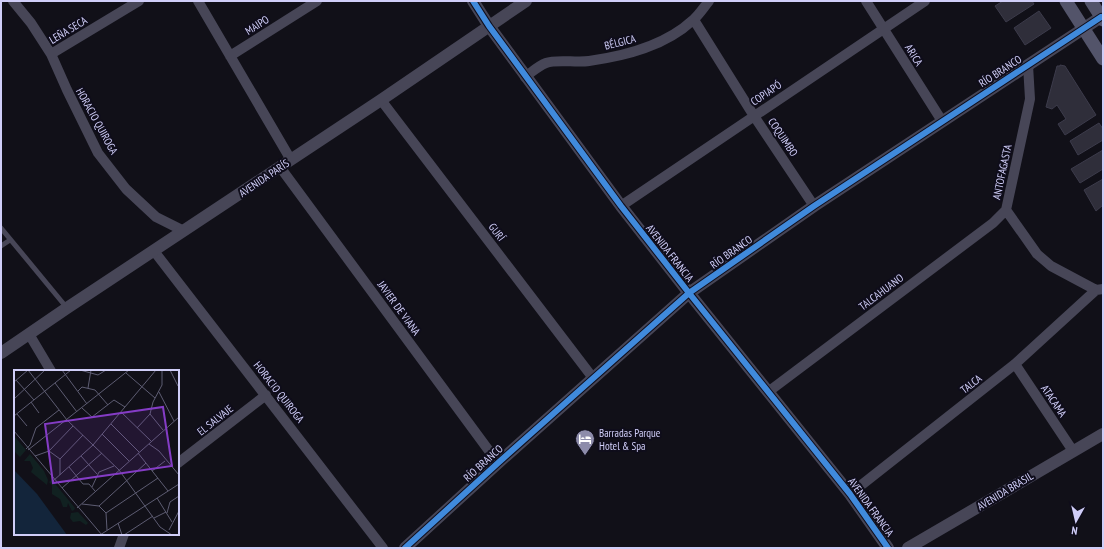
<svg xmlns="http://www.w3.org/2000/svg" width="1104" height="549" viewBox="0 0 1104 549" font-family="'PT Sans Narrow',sans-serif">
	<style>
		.building { fill: #2f2e3a; stroke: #3c3b4b }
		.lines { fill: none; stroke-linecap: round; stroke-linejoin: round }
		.service { stroke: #474657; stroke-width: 5 }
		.minor { stroke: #474657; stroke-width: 10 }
		.tertiary { stroke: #474657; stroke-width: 12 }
		.secondary { stroke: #53546a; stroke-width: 13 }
		.cycleway-casing { stroke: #0f0d1b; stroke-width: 8 }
		.cycleway { stroke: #408adc; stroke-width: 6 }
		.labels { text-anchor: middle; stroke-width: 4; stroke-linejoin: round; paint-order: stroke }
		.street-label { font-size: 11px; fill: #d0cef8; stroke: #0f0d1b }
		.poi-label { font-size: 11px; fill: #d0cef8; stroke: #0f0d1b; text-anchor: start }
		.inset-road { fill: none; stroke: #5d5c72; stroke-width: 1 }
		.view { fill: #843cc5; fill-opacity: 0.15; stroke: #843cc5; stroke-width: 2 }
		.inset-edge { fill: none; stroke: #d0cef8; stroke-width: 2 }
	</style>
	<rect width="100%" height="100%" fill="#111018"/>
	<path class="building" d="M1003,1H1032L1034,4L1006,22L995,6Z
		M1039,11L1051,28L1025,45L1014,28Z
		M1060,65L1065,66L1096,115L1065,135L1058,124L1066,119L1057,105L1052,109L1046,107L1057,66H1060Z
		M1099,123L1103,129V140L1078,155L1070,141Z
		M1103,150V169L1080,183L1071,169Z
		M1103,179V205L1096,211L1084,190Z"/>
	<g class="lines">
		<path class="service" d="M1,228L67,308
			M1,246L10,240"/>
		<path class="minor" d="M13,1L31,23L51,54L67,90L98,153L126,189L156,217L184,231
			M198,1L291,160
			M866,1L942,121
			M694,20L754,116L814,206
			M51,54L139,1
			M230,56L317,1
			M1028,65L1030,99L1006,210L1037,254L1051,266L1096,290
			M525,77C532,72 538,66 546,63C556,59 577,63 589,61C626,56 665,46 693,20C699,15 704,7 709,1
			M381,100L593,378
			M280,167L498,463
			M621,206L925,1
			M154,251L383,548
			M29,334L51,371
			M1015,364L1073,451
			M768,392L993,223L1006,210
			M178,463L266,395
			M850,494L1015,364L1096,290L1103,289
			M119,548L124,534"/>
		<path class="tertiary" d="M473,1L489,26L621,206L689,293L850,494L888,548
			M1,353L67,308L381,100L526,1
			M405,548L498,463L689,293L814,206L1101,17
			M908,548L1103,434"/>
		<path class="secondary" d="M1066,1L1103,59
			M1091,1L1103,20"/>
		<g class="cycleway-casing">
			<path id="cycleway" d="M473,1L489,26L621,206L689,293L850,494L888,548
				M405,548L498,463L689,293L814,206L1101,17"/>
		</g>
		<use href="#cycleway" class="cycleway"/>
	</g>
	<defs>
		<g id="hotel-pin" transform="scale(1)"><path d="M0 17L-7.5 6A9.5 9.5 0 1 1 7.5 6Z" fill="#8d8caa" stroke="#0f0d1b"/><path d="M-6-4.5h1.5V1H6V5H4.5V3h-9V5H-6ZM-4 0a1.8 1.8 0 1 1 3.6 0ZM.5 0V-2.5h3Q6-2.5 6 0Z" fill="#fff"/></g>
	</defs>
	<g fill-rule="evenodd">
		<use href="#hotel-pin" x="585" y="439"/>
	</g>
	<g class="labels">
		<g class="street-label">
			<text transform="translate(257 25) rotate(-32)" y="4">MAIPO</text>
			<text transform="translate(68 30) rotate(-31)" y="4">LEÑA SECA</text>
			<text transform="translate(620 42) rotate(-14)" y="4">BÉLGICA</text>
			<text transform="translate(914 55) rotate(58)" y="4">ARICA</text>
			<text transform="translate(1000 71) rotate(-33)" y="4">RÍO BRANCO</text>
			<text transform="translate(766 93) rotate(-34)" y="4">COPIAPÓ</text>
			<text transform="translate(97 121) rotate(61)" y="4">HORACIO QUIROGA</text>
			<text transform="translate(783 137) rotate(56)" y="4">COQUIMBO</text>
			<text transform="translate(1002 172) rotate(-78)" y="4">ANTOFAGASTA</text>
			<text transform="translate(264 178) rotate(-34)" y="4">AVENIDA PARÍS</text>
			<text transform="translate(497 232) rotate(53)" y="4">GURÍ</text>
			<text transform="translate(731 252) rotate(-35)" y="4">RÍO BRANCO</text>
			<text transform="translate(670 253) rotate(52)" y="4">AVENIDA FRANCIA</text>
			<text transform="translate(881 292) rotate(-37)" y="4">TALCAHUANO</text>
			<text transform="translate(399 308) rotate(54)" y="4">JAVIER DE VIANA</text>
			<text transform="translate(971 384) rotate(-38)" y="4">TALCA</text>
			<text transform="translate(279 392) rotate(52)" y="4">HORACIO QUIROGA</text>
			<text transform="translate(1054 401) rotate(56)" y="4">ATACAMA</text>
			<text transform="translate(215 420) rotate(-38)" y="4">EL SALVAJE</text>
			<text transform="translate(483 463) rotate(-42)" y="4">RÍO BRANCO</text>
			<text transform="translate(1005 491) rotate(-31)" y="4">AVENIDA BRASIL</text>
			<text transform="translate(871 507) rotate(54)" y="4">AVENIDA FRANCIA</text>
		</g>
		<g class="poi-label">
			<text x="599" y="437">Barradas Parque<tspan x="599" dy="13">Hotel &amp; Spa</tspan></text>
		</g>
	</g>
	<g transform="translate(14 370)">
		<rect width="165" height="165" fill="#111018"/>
		<path d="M0,66L12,80L6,87L1,82ZM16,84L30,101L34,110L33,115L17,102L19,98L16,91H10ZM38,110L61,138L60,140L58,141L54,133L53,137H49L46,129L38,124V115L35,112ZM64,142L74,153L72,155L66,151L59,152L56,148L57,143Z" fill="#112121"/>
		<path d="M0,100L23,124L53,165H0Z" fill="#13253b"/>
		<path class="inset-road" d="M14,0L53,50L105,100L146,157L158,165M48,0L73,34M66,0L84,5L92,0M148,0V15L139,32L136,44L149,60M156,0L164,16M112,3L141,28M2,10L20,30M0,12L14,0M41,13L63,42M74,18L77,0M64,21L68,17L81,20L94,35M145,22L160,51M0,29L31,0M17,32L25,43M68,38L78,47L100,30L111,37M107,42L137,71M3,44L13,56M0,46L57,0M97,54L125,82M123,58L136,44M0,61L88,165M88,64L115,91M135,74L145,81L165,105M12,79L16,75L22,58L45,40M14,80L115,0M35,81L46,89V105M124,83L154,121M21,86L35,81L59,56M67,86L83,104M46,89L69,65M55,97L69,114H75L81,121M138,101L151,91M39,111L79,75L142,0M78,117L85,102L100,96M48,118L88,83M143,128L158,152M68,134L85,136L92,143M85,136L132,93M63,138L165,47M92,143L144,108M92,143L93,160M153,143L156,132L165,126M140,148L152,142M104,153L108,165M155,160L165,141M86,165L165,114M110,165L139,146"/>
		<path class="view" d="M149,37L158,96L39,113L31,54Z"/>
		<rect width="165" height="165" class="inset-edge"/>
	</g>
	<rect width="1104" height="549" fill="none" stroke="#d0cef8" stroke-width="4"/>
	<g transform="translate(1076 521) rotate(188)" stroke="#0f0d1b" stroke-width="3" paint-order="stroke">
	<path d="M0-3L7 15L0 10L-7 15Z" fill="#d0cef8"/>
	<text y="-6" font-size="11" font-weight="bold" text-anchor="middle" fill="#d0cef8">N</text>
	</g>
</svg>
